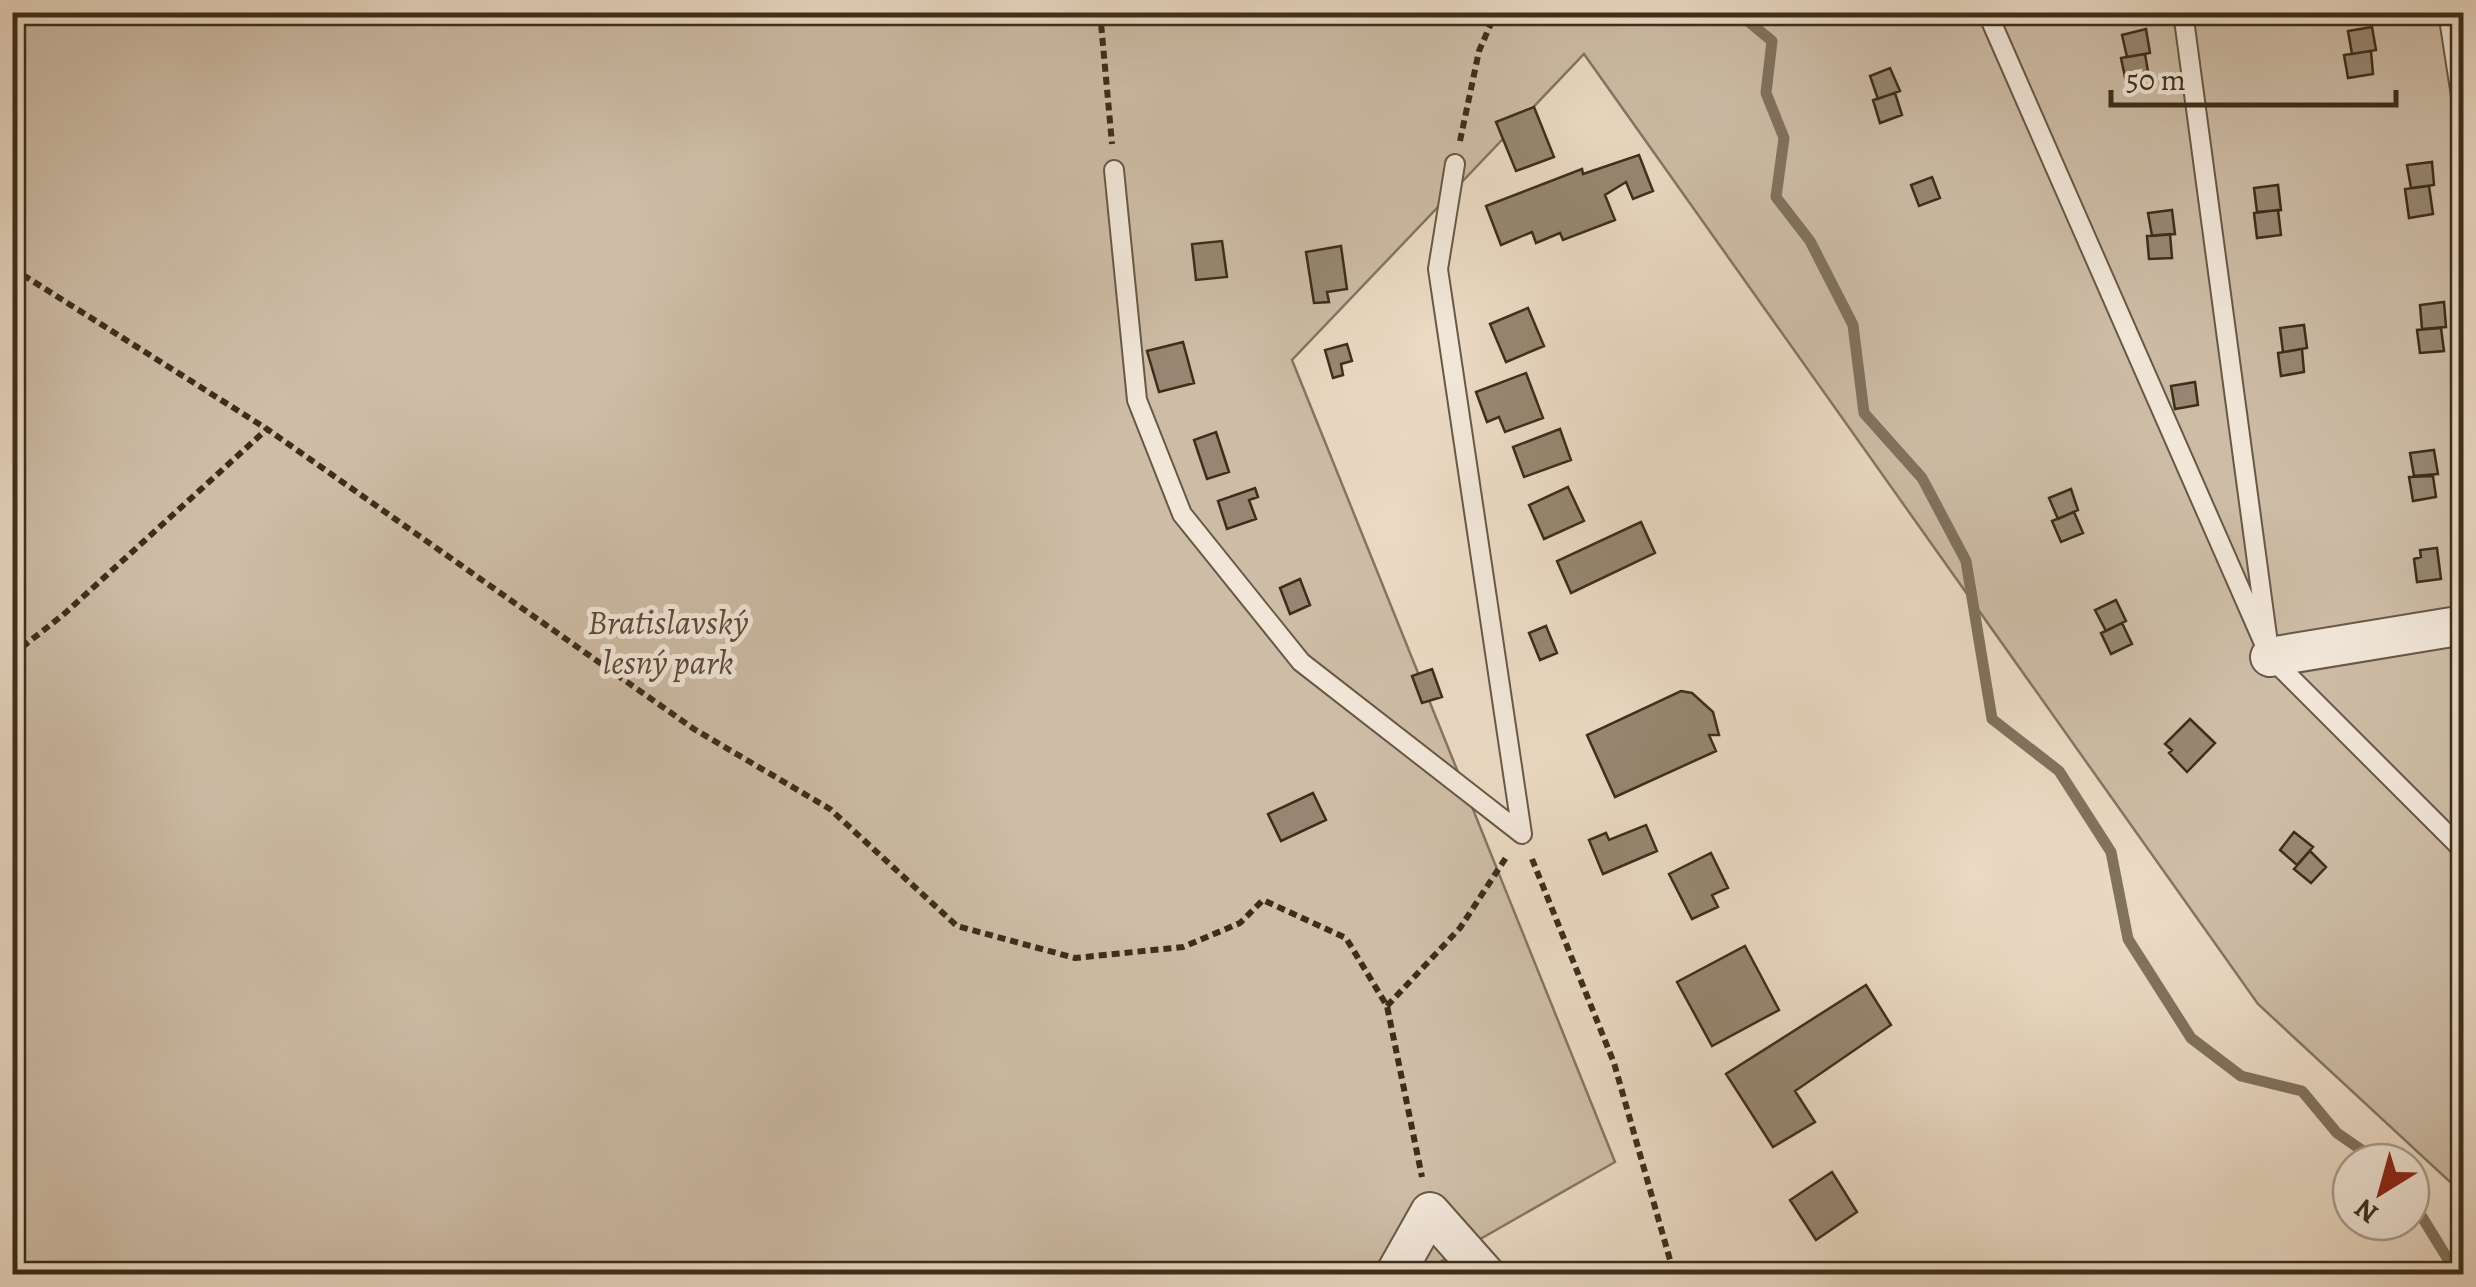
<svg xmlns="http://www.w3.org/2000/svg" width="2476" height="1287" viewBox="0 0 2476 1287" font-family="Alegreya,serif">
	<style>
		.green { fill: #cdbca6; stroke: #857560; stroke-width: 2.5 }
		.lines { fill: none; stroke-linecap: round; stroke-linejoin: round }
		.stream { stroke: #81725e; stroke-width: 11 }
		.building { fill: #978772; stroke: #3d2e1b; stroke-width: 2.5 }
		.lane-casing { stroke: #685945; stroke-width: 22 }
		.street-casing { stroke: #685945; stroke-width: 42 }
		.path { stroke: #3d2e1b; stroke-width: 6; stroke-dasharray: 8 5; stroke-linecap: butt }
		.lane { stroke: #f1e6d8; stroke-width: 18 }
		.street { stroke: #f1e6d8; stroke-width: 38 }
		.labels { text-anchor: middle; stroke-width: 10; stroke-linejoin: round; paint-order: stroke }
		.park-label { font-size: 35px; font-style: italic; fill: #5a4a37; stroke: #f1e6d8 }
	</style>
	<rect width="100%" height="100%" fill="#ead9c3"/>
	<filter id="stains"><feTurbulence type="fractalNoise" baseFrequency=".002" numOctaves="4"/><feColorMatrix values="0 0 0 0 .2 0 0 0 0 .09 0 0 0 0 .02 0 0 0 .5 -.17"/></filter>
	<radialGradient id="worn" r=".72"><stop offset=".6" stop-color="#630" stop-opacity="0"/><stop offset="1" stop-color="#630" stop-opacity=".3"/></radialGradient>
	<path class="green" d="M12,13H2463V1194L2258,1004L1584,54L1292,360L1615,1162L1419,1274H13Z"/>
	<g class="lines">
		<path class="stream" d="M1737,12L1772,41L1766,93L1784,138L1776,197L1810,241L1853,325L1864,413L1922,478L1966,561L1992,719L2059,771L2111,852L2128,939L2191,1038L2241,1076L2302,1091L2337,1133L2379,1162
			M2411,1199L2457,1274"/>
	</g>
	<path class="building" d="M2372,27L2376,50L2352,54L2348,31Z
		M2146,29L2150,53L2127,57L2122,35Z
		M2371,51L2373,74L2348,78L2344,55Z
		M2145,54L2149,77L2126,82L2121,58Z
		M1890,68L1900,91L1878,99L1870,76Z
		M1895,93L1902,115L1880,123L1873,100Z
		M1534,107L1554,157L1516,171L1496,122Z
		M1639,155L1653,191L1633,199L1626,182L1605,195L1615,220L1563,240L1560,233L1536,243L1532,232L1501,245L1486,206L1582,169L1583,174Z
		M2432,162L2434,185L2411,188L2407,165Z
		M1932,177L1940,198L1919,206L1911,185Z
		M2278,185L2281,210L2257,212L2254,188Z
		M2429,186L2433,214L2409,218L2405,189Z
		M2172,210L2175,234L2152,236L2148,213Z
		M2278,210L2281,235L2257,238L2254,213Z
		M2170,234L2172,258L2149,259L2147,236Z
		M1222,241L1227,277L1196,280L1192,244Z
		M1341,246L1347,289L1327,292L1329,302L1314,303L1306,252Z
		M2444,302L2446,327L2422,329L2420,305Z
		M1528,308L1544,346L1506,362L1490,324Z
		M2304,325L2307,348L2283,352L2280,328Z
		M2441,328L2444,351L2420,353L2417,330Z
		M1183,342L1194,383L1159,392L1147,351Z
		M1347,344L1352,361L1341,364L1343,375L1333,378L1325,350Z
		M2302,349L2304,372L2281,376L2278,353Z
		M1526,373L1543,418L1505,432L1499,417L1487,422L1476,392Z
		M2195,382L2198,405L2175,409L2171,386Z
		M1560,429L1571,460L1524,477L1513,447Z
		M1216,432L1229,472L1207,479L1194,440Z
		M2434,450L2438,474L2414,476L2410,453Z
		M2433,476L2436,497L2413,501L2409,477Z
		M1568,487L1584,521L1544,539L1529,505Z
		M1255,488L1258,497L1249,500L1256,519L1227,529L1218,501Z
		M2071,489L2078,510L2058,519L2049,498Z
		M2074,512L2083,533L2061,542L2052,521Z
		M1641,522L1655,553L1571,593L1557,561Z
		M2437,548L2441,579L2417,582L2414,559L2421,557L2420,550Z
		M1300,579L1310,605L1290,614L1280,588Z
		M2116,600L2126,621L2106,631L2095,610Z
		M2122,623L2132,644L2111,654L2101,633Z
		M1546,626L1557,653L1540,660L1529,633Z
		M1432,669L1442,697L1422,703L1412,676Z
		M1681,691L1692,693L1713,712L1719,735H1709L1716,751L1615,797L1587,735Z
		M2190,719L2215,743L2187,772L2169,753L2172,750L2165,744Z
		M1313,793L1326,820L1281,841L1268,814Z
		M1646,825L1657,851L1603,874L1589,840L1606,833L1609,840Z
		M2294,832L2313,847L2297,865L2280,850Z
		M2310,851L2326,867L2311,883L2294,869Z
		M1711,853L1728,888L1712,895L1718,907L1692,919L1669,874Z
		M1745,946L1779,1010L1712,1046L1677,982Z
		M1866,985L1891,1025L1795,1091L1815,1122L1773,1147L1726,1074Z
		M1832,1172L1857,1212L1816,1240L1790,1200Z"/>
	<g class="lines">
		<g class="lane-casing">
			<path id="lane" d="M1987,12L2270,657L2464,851
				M2183,12L2267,636
				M2448,12L2464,115
				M1455,164L1438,269L1522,834
				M1114,170L1137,400L1182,514L1301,662L1522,834"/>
		</g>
		<g class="street-casing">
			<path id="street" d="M2270,657L2464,625
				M1395,1274L1430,1212L1485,1274"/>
		</g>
		<path class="path" d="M1100,12L1112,144
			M1460,141L1479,51L1496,12
			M12,268L267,429L694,729L830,809L957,926L1075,958L1183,947L1240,923L1263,900L1346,938L1387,1006L1422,1177
			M12,655L63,615L267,429
			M1532,859L1614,1063L1674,1274
			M1387,1006L1460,928L1507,856"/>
		<use href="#lane" class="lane"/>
		<use href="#street" class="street"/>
	</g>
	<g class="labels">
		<g class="park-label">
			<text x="668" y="634">Bratislavský<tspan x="668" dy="40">lesný park</tspan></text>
		</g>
	</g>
	<rect width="2476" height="1287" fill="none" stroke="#ead9c3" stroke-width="50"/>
	<rect x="15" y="15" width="2446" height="1257" fill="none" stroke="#3d2e1b" stroke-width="5"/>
	<rect x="25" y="25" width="2426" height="1237" fill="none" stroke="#3d2e1b" stroke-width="2.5"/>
	<g transform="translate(2381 1192) rotate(217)"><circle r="48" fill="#f1e6d8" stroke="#a99c8c" stroke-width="2.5"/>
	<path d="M0-8L18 38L0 25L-18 38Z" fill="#8f2418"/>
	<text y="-15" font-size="28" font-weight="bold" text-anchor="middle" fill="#3d2e1b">N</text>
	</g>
	<path d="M2111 90v15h285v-15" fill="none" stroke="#3d2e1b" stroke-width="5"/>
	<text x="2126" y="90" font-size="30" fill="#3d2e1b" stroke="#f1e6d8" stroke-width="8" paint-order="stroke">50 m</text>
	<rect width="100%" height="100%" filter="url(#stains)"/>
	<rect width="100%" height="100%" fill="url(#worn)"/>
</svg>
